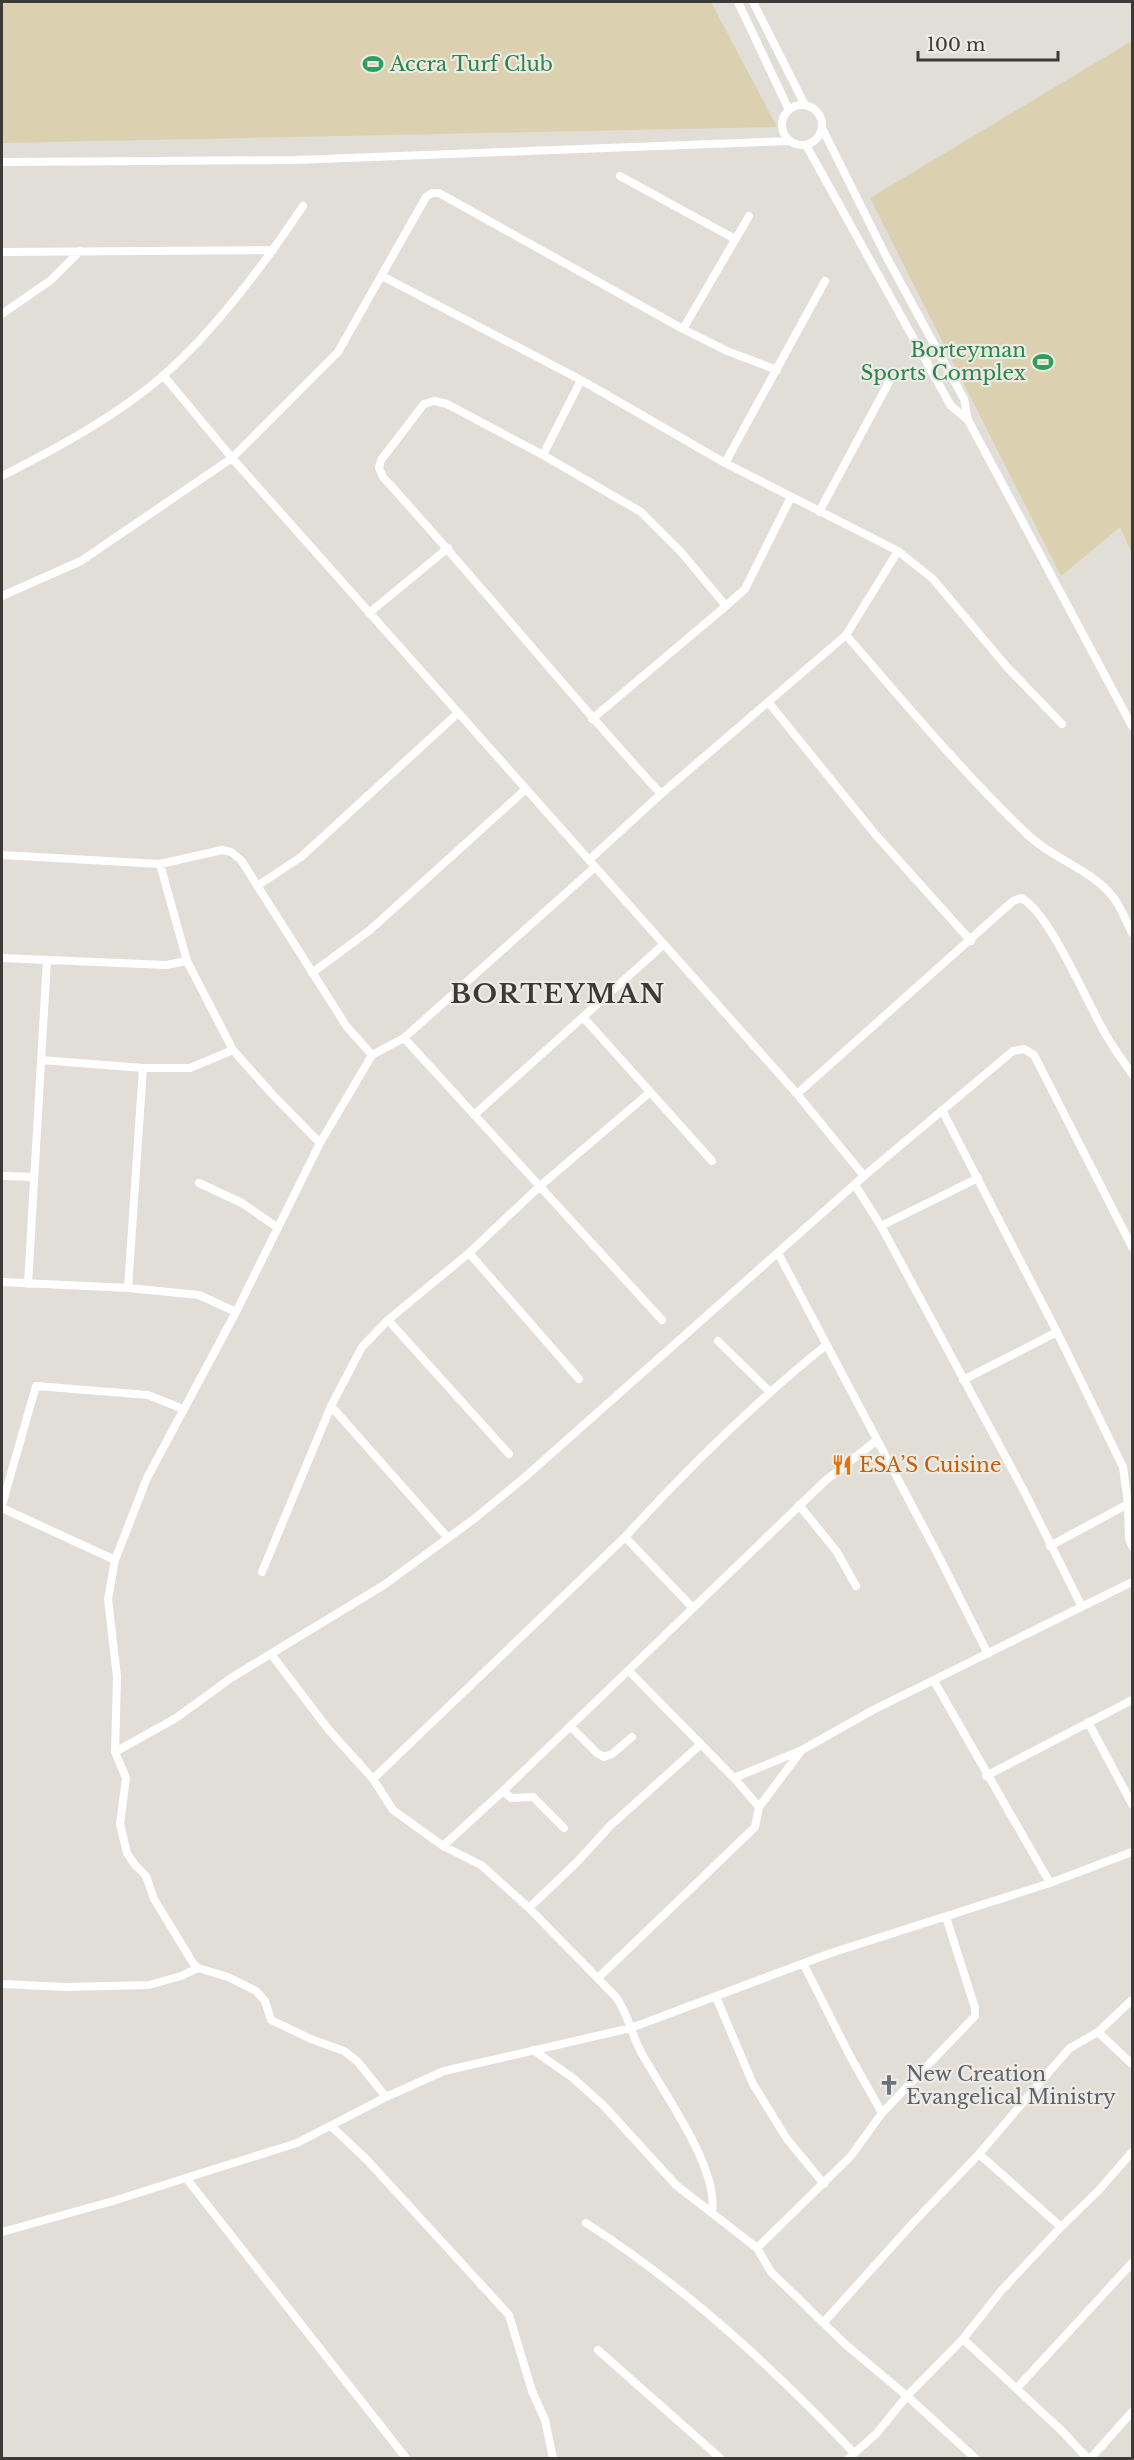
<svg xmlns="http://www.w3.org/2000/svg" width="1134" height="2460" viewBox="0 0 1134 2460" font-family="'Libre Baskerville',serif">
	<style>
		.green { fill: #dbd0af }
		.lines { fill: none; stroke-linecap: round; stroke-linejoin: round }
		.street { stroke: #fff; stroke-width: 8 }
		.labels { text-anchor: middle; stroke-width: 4.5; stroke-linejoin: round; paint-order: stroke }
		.leisure-label { font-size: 20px; fill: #27864d; stroke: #edebe4; text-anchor: start }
		.food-label { font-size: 20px; fill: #c56008; stroke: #edebe4; text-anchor: start }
		.worship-label { font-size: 20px; fill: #5b616d; stroke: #edebe4; text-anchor: start }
		.district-label { font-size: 26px; font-weight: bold; letter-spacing: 1.5px; fill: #3b3a37; stroke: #edebe4 }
	</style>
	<rect width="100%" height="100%" fill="#e0ded7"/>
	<path class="green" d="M2,2H711L777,127L2,143Z
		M1132,41V553L1120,527L1061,576L870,198Z"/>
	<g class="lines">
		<path class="street" d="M738,2L789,110
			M753,2L805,105
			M782 125a20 20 0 1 1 40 0a20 20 0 1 1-40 0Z
			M822,128L886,256L964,399L968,420L1132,726
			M806,145L951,406L968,420
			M2,162L295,160L790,141
			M620,176L735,239
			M2,252L273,250
			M382,276L581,380L725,463L898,551L933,579L1007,667L1062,724
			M2,314L51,280L80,251
			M683,329L749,216
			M163,375L232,458L797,1094L864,1176
			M543,455L581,380
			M725,463L825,281
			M2,476C57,448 117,416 164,375C215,330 265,263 303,206
			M819,512L889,382
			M2,596L81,561L232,458L338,352L426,197L432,193H439L683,329L727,351L777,370
			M726,606L745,589L791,497
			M369,613L448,548
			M846,635C905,703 963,773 1028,835C1053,859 1091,869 1113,897C1121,907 1126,921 1132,933
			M769,703L875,834L971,941
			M592,719L726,606L681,552L641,512L543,455L447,404L434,401L424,404L381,460L379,468L383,477C478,581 566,691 661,794
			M2,855L160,864L222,850L231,852L241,860L347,1027L372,1055
			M589,860L661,794L846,635L898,551
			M160,864L187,961L233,1050L272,1094L320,1143
			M257,886L301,857L458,713
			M2,958L166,965L187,961
			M312,973L370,930L526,789
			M583,1017L712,1161
			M404,1038L662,1320
			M41,1060L143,1068H190L233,1050
			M797,1094L1013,901L1021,898C1049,911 1088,1005 1106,1035C1114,1049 1123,1061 1132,1074
			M942,1110L1057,1332L1123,1467L1128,1504L1129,1538L1132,1546
			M474,1115L663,945
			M2,1176L34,1177
			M199,1183L242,1203L278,1228
			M855,1185L881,1226L1025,1493L1082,1607
			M881,1226L978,1178
			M469,1253L579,1379
			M778,1253L936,1551L988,1654
			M2,1282L128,1288L199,1295L236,1312
			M28,1284L47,960
			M128,1288L143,1068
			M388,1320L509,1454
			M718,1341L770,1392
			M963,1380L1057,1332
			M331,1406L448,1538
			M2,1505L36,1386L148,1395L183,1409
			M799,1505L837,1552L856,1586
			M2,1508L115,1560
			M625,1537L693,1608
			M1050,1546L1128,1504
			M262,1572L331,1406L362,1347L388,1320L469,1253L540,1186L649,1093
			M271,1654L328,1729L373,1779L393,1810L443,1846L481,1865L529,1908L616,1997C629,2016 631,2033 641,2052C662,2091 719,2167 712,2212
			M629,1671L734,1778L759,1807
			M934,1681L1050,1883
			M1088,1722L1132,1804
			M571,1727L597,1753L604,1757L612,1754L632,1737
			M115,1752L176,1718L231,1678L384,1585L474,1519L525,1477L864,1176L1013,1051L1024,1049L1034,1055L1132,1247
			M986,1776L1132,1700
			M734,1778L802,1750L873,1710L1132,1582
			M373,1779L625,1537C687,1469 754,1403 825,1346
			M503,1791L511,1798L533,1797L564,1828
			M443,1846L503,1791L825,1481L877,1440
			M529,1908L577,1862L610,1826L701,1744
			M804,1965L850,2056L882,2113
			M599,1977L755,1827L759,1807L801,1751
			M2,1984L65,1987L149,1985L181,1976L198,1968
			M716,1997L753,2084L787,2139L824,2184
			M1098,2032L1132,2064
			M533,2050L573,2078L604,2106L676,2185L757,2248L771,2272L845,2344L907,2396L975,2458
			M386,2097L357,2061L344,2051L311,2039L271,2020L265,2001L256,1991L228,1977L198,1968L193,1963L154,1899L146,1876L135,1865L127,1853L120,1824L126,1778L115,1752L117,1677L108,1599L115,1560L147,1478L236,1312L320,1143L372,1055L404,1038L595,867
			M331,2126L367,2160L509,2315L532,2391L545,2420L553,2458
			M979,2154L1061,2227
			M186,2178L406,2458
			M586,2223C686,2287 773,2368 854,2453
			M2,2232L113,2201L297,2143L386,2097L444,2071L631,2028L831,1953L1050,1883L1132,1852
			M757,2248L851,2156L882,2113L975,2016V2008L946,1917
			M824,2322L912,2224L979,2154L1055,2065L1070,2048L1098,2032L1132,2000
			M963,2339L1062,2431L1087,2458
			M598,2350L720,2458
			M1017,2388L1132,2263
			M849,2458L876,2434L907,2396L963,2339L1001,2291L1061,2227L1099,2190L1132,2152
			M1091,2458L1132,2412"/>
	</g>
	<defs>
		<g id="stadium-bare" transform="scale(1.62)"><path d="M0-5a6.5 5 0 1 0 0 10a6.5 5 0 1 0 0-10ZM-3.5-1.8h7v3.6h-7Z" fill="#2e9e5b" stroke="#edebe4" stroke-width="2.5" paint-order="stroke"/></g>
		<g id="restaurant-bare" transform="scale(1.62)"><path d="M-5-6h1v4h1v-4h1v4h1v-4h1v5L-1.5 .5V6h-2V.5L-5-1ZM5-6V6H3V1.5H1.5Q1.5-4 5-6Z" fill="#e8710a" stroke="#edebe4" stroke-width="2.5" paint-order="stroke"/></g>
		<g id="church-bare" transform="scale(1.62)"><path d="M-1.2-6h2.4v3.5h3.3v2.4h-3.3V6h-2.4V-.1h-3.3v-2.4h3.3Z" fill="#6b7280" stroke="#edebe4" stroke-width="2.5" paint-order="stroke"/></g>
	</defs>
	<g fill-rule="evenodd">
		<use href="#stadium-bare" x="373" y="64"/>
		<use href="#stadium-bare" x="1043" y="362"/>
		<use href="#restaurant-bare" x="842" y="1465"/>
		<use href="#church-bare" x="889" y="2085"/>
	</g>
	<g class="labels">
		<g class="leisure-label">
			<text x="390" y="71">Accra Turf Club</text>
			<text x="1026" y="357" text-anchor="end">Borteyman<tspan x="1026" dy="23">Sports Complex</tspan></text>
		</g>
		<g class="food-label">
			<text x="859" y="1472">ESA’S Cuisine</text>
		</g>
		<g class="worship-label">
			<text x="906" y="2081">New Creation<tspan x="906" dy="23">Evangelical Ministry</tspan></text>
		</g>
		<g class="district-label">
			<text x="558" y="1003">BORTEYMAN</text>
		</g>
	</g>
	<rect width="1134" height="2460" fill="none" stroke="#3b3a37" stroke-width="6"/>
	<path d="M918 51v9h140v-9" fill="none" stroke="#3b3a37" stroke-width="3"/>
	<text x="927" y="51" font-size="18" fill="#3b3a37" stroke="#edebe4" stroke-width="4.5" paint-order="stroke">100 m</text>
</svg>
